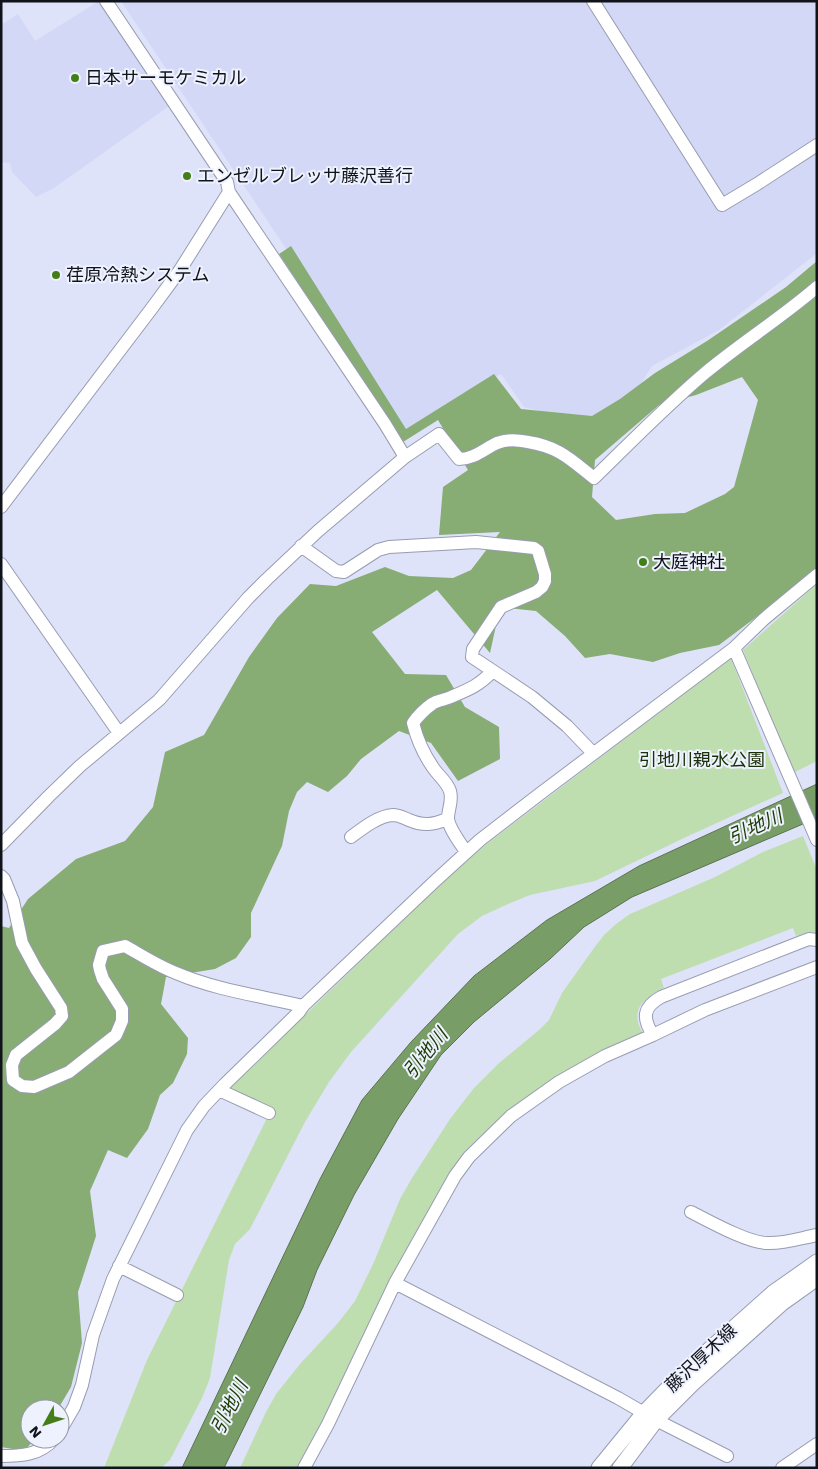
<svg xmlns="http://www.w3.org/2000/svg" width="818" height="1469" viewBox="0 0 818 1469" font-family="'Work Sans','Noto Sans JP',sans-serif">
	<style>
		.built { fill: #d2d8f5 }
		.green { fill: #bfdeb0 }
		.forest { fill: #87ac74; fill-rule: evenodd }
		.water { fill: #799d67; stroke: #5a7450 }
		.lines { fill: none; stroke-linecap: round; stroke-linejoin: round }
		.minor-casing { stroke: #989cb1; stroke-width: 14 }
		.major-casing { stroke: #989cb1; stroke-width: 17 }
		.minor { stroke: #fff; stroke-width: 12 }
		.major { stroke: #fff; stroke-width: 15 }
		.poi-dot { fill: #447e19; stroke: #eef1fe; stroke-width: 2 }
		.labels { text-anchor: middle; stroke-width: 4; stroke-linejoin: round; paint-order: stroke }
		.poi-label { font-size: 18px; fill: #11131a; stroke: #eef1fe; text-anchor: start }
		.park-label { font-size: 18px; fill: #193109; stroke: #eef1fe }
		.street-label { font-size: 18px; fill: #11131a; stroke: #eef1fe }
		.water-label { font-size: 19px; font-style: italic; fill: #1a3c00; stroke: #eef1fe }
	</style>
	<rect width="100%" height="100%" fill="#dee3f9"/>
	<path class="built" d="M99,1L169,106L54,188L36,197L12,172L10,163L1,162V25L18,14L35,41Z
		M121,1H817V253L719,330L652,366L633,396L593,425L524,407L501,374L406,429Z"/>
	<path class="green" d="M817,584V761L793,773L743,650Z
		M731,658L783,793L686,837L595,881L530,895L508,904L482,916L458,934L351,1052L329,1082L305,1122L250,1229L235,1244L229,1260L210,1378L202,1398L170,1460L161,1468H104L147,1360L271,1110L228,1090L439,885L484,846Z
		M803,836L817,870V933L809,932L796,936L793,928L661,979L664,988C650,994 634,1005 638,1022C639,1026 641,1030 643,1034L581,1062L556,1077L465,1154L300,1468H240L265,1414L276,1394L300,1364L338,1323L355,1301L374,1262L400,1199L412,1178L450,1119L474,1088L498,1064L539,1030L549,1020L562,993L594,948L604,935L616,924L630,914L715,877L763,852Z"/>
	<path class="forest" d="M291,246L406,429L494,374L521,409L592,416L620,399L655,373L707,341L786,287L817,261V569L795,588L719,645L680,653L653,662L610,654L585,658L565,636L536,611L500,607L490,653L437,590L372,632L405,674L446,675L465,707L499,727L500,759L458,781L431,743L399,731L361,759L347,776L328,792L307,782L297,792L289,811L282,846L251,913V937L236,958L215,969L166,977L161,1004L188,1038L187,1054L173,1083L160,1095L148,1129L127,1158L108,1150L90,1191L96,1236L78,1292L82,1343L71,1387L58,1409H30V1439H35L24,1451L1,1447V926L9,928L28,899L76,859L125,841L153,807L165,752L204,735L249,657L277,618L310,584L336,586L385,567L409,576L453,578L471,570L500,532L439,535L443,487L468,470L438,420L403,442L279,254ZM742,377L758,400L734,487L725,494L685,513L655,514L616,520L592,497L595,460L659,405L696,395Z"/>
	<path class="water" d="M817,784V818L632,897L584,927L550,959L474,1022L441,1055L398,1119L354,1195L317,1270L303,1307L224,1468H182L320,1179L362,1100L411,1042L474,976L547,920L639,866Z"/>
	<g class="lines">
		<g class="minor-casing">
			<path id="minor" d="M593,1L722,205L757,184L817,145
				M405,457L439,434L459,459C474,459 484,449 497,443C508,439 517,440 528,442C559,447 570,459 594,478C630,443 666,406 705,373C741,343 781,318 817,287
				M1,507L152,308L180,270L229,192L227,182L106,1
				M301,546L336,571L344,572L378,550L389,547L476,542L534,548L538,551L545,574V581L542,587L536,592L501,607L473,649L472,657L532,697L567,726L593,753
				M1,564L119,733
				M734,648L817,840
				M351,837C363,828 378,816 393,815C399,815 404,818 409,820C423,826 433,825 447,819
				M1,845L49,796L80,766L159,700L248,598L267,579L318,531L405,457L385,424L229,192
				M466,852C461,844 448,827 448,818C448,809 453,801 450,791C447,782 439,776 434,769C424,755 417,739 413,723C418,716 425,709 432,704C438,700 445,700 451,697C470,689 478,686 493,671
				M1,876L4,879L13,901L22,943L36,969L61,1008L62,1016L55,1024L16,1055L12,1065L13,1080L22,1086L34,1087L69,1072L116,1035L122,1021V1009L103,979L100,970L99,965L103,951L125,946C141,955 158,966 176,973C216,990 261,996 303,1006
				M817,940L809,939L801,942L661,997C643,1007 642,1018 653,1035L705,1010L817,967
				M219,1090L269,1113
				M691,1212C709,1221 748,1243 767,1243C783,1244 801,1238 817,1235
				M119,1266L177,1295
				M395,1283L618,1398L644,1413
				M656,1420L727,1456
				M60,1431L74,1407L82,1385L93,1335L113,1279L187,1130L204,1106L225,1084L299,1012L303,1006L435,881L480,840L541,793L734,648L764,619L817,575
				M1,1456C21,1456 40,1455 54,1439
				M304,1468L328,1424L395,1283L455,1176L469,1157L511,1116L559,1082L605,1056L653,1035
				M782,1468L817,1444"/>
		</g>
		<g class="major-casing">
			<path id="major" d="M599,1468L644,1413L682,1374L773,1293L817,1262
				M620,1468L656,1420L692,1384L782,1303L817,1278"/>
		</g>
		<use href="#minor" class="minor"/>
		<use href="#major" class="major"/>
	</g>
	<g class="poi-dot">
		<circle cx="75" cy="78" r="5"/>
		<circle cx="187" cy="176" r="5"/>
		<circle cx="56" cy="275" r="5"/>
		<circle cx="643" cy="562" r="5"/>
	</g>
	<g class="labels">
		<g class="poi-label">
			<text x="85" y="84">日本サーモケミカル</text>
			<text x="197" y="182">エンゼルブレッサ藤沢善行</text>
			<text x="66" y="281">荏原冷熱システム</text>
			<text x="653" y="568">大庭神社</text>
		</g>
		<g class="park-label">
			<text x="702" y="766">引地川親水公園</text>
		</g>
		<g class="street-label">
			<text transform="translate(701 1358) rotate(-43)" y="6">藤沢厚木線</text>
		</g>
		<g class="water-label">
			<text transform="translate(755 826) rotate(-24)" y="7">引地川</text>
			<text transform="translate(425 1053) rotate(-51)" y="7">引地川</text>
			<text transform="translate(229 1407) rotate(-63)" y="7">引地川</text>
		</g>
	</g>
	<rect width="818" height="1469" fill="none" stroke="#11131a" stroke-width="5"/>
	<g transform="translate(45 1424) rotate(230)"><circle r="24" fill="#eef1fe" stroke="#9698a3"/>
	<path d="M0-4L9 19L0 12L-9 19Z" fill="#447e19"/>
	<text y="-8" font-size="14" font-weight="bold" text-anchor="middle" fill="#11131a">N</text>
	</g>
</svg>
